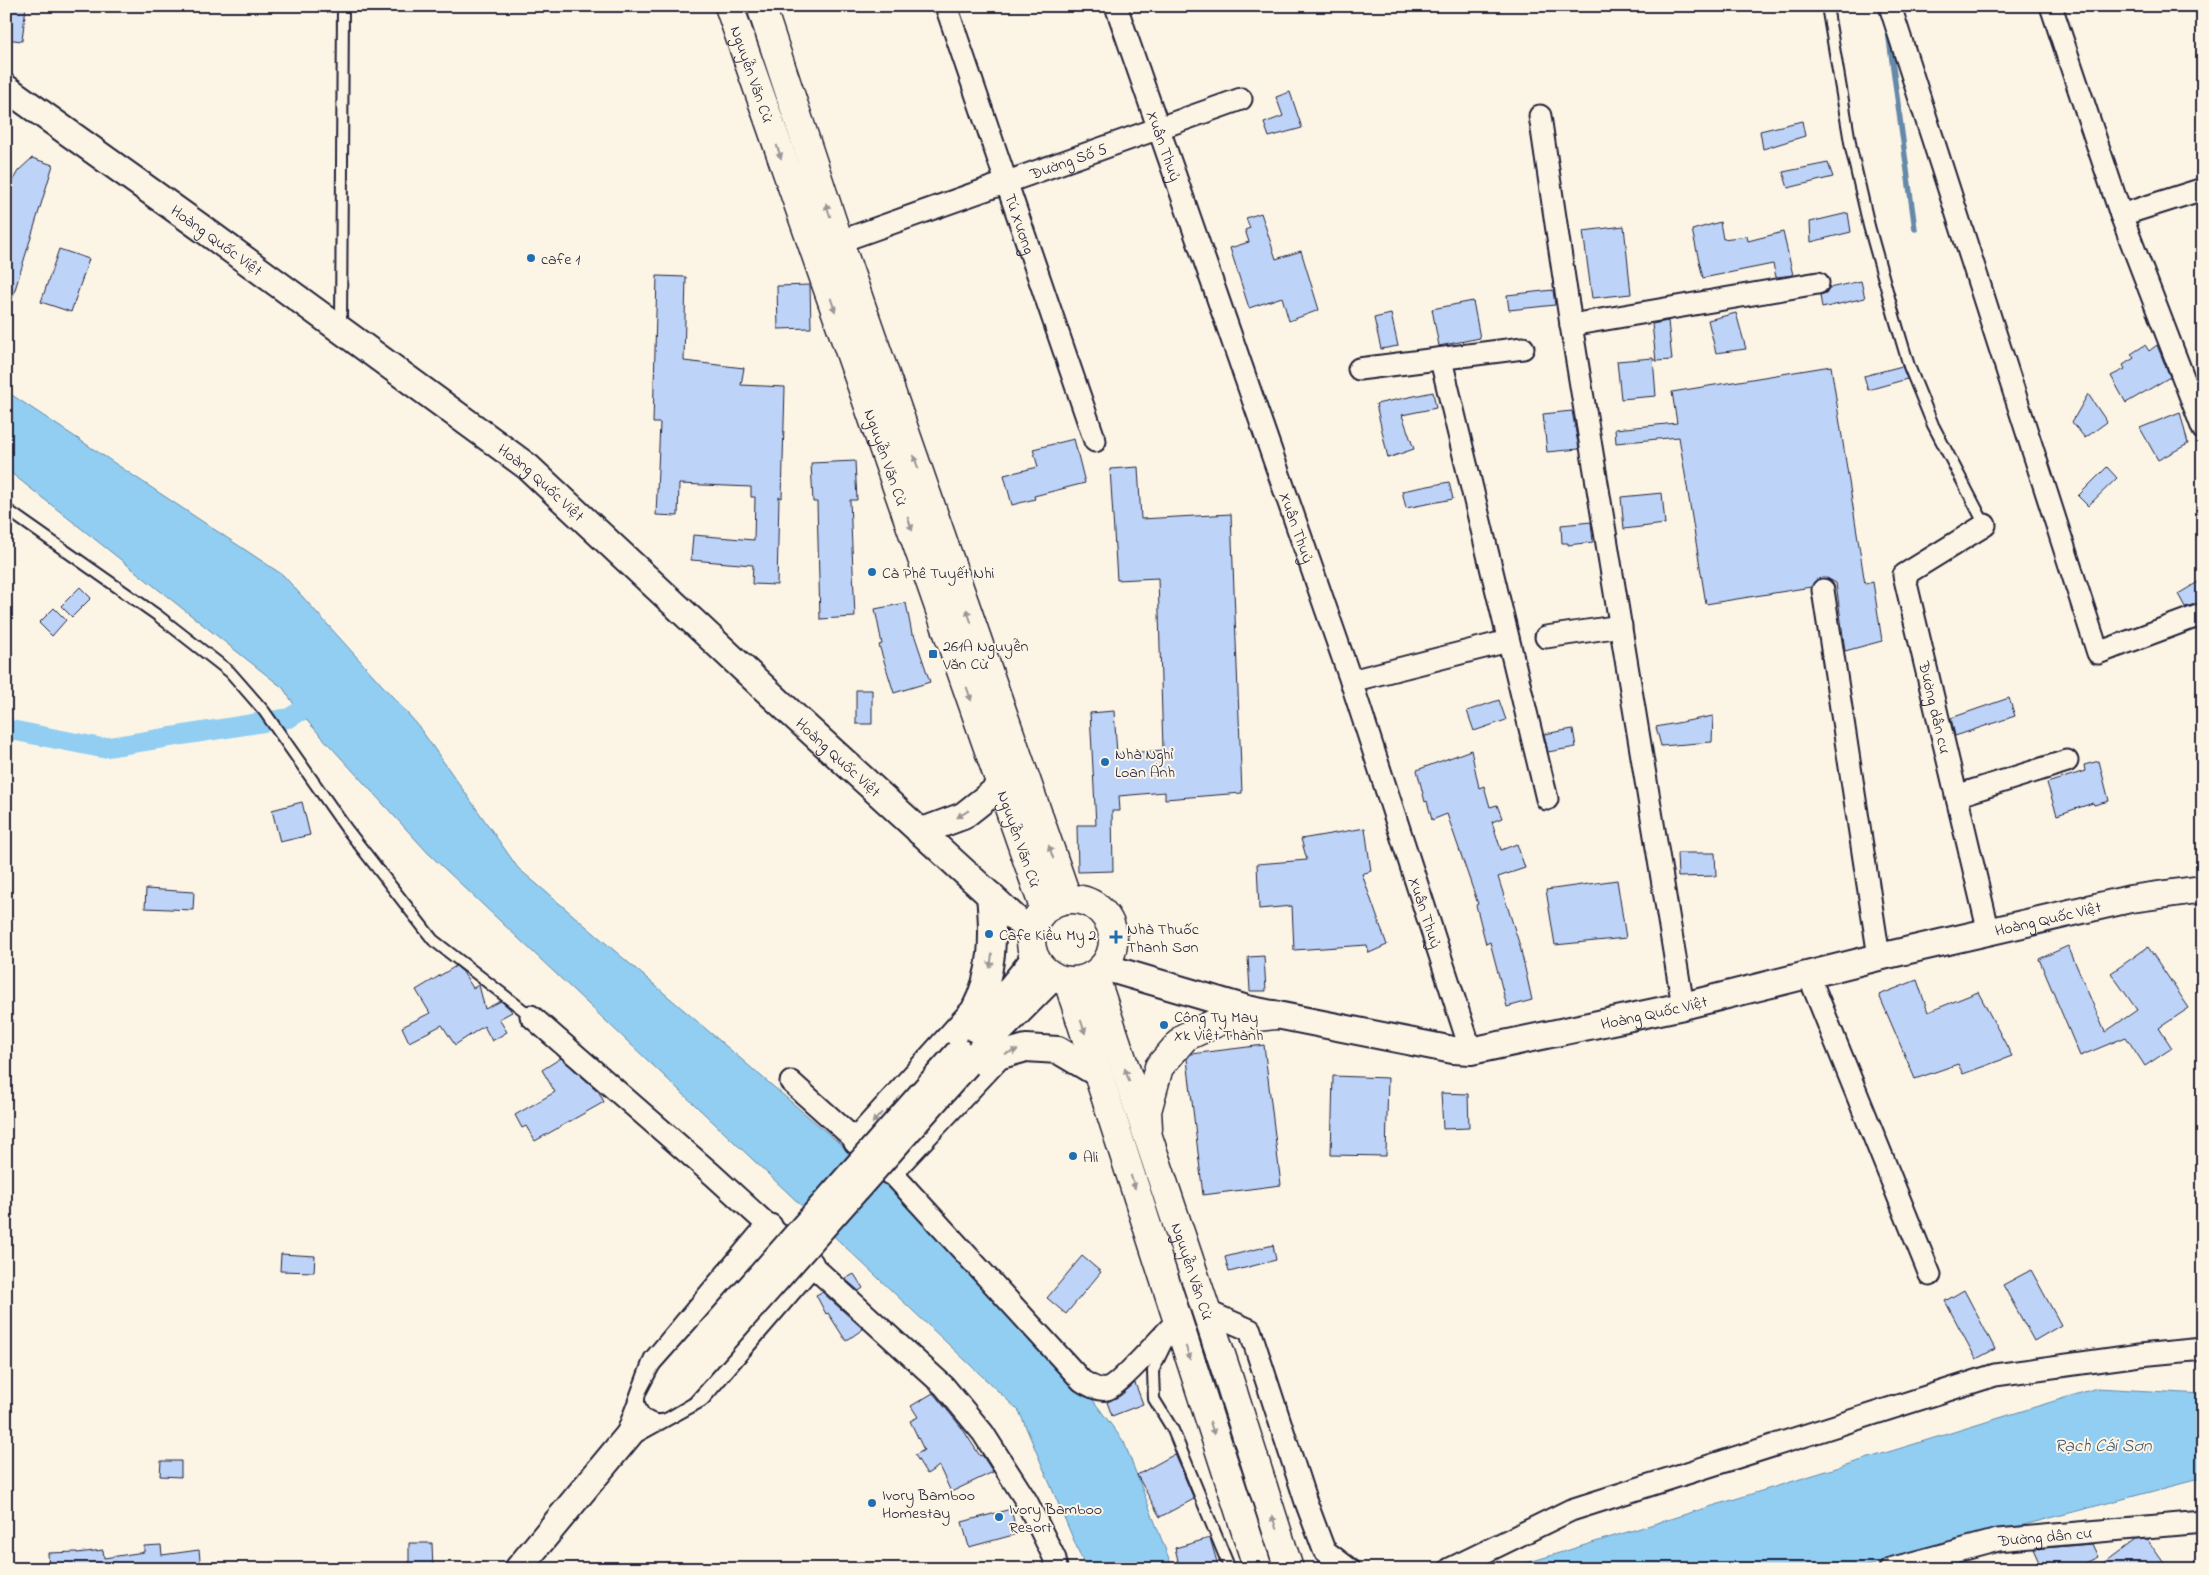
<svg xmlns="http://www.w3.org/2000/svg" width="2209" height="1575" viewBox="0 0 2209 1575" font-family="'Indie Flower',sans-serif">
	<style>
		.water { fill: #91cef2; stroke: #6589a9 }
		.lines { fill: none; stroke-linecap: round; stroke-linejoin: round }
		.stream { stroke: #6589a9; stroke-width: 5.5 }
		.canal { stroke: #91cef2; stroke-width: 20 }
		.building { fill: #bdd3f7; stroke: #22223b }
		.service-casing { stroke: #22223b; stroke-width: 14 }
		.minor-casing { stroke: #22223b; stroke-width: 25 }
		.tertiary-casing { stroke: #22223b; stroke-width: 30 }
		.secondary-casing { stroke: #22223b; stroke-width: 31 }
		.service { stroke: #fcf5e5; stroke-width: 10 }
		.minor { stroke: #fcf5e5; stroke-width: 21 }
		.tertiary { stroke: #fcf5e5; stroke-width: 26 }
		.secondary { stroke: #fcf5e5; stroke-width: 28 }
		.tertiary-bridge-casing { stroke: #22223b; stroke-width: 30; stroke-linecap: butt }
		.tertiary-bridge { stroke: #fcf5e5; stroke-width: 26 }
		.oneway { fill: #9a9698 }
		.poi-dot { fill: #1f6fb2; stroke: #fcf5e5; stroke-width: 2 }
		.labels { text-anchor: middle; stroke-width: 4; stroke-linejoin: round; paint-order: stroke }
		.street-label { font-size: 16px; fill: #22223b; stroke: #fcf5e5 }
		.poi-label { font-size: 16px; fill: #22223b; stroke: #fcf5e5; text-anchor: start }
		.water-label { font-size: 18px; font-style: italic; fill: #435672; stroke: #fcf5e5 }
	</style>
	<rect width="100%" height="100%" fill="#fcf5e5"/>
	<filter id="ink" filterUnits="userSpaceOnUse"><feTurbulence type="fractalNoise" baseFrequency=".02" numOctaves="2"/><feDisplacementMap in="SourceGraphic" scale="10" xChannelSelector="R" yChannelSelector="G"/><feConvolveMatrix kernelMatrix="1 2 1 2 8 2 1 2 1" color-interpolation-filters="sRGB"/></filter>
	<g filter="url(#ink)">
		<path class="water" d="M6,391L283,575L417,724L518,868L1012,1291L1124,1442L1173,1569H1086L1019,1411L428,853L299,712L283,688L6,469Z
			M2097,1388L2203,1394V1478L1856,1569H1507Z"/>
		<g class="lines">
			<path class="stream" d="M1888,31L1915,229"/>
			<path class="canal" d="M6,729L102,748L289,718L299,712"/>
		</g>
		<path class="building" d="M6,6H26L22,41L6,39Z
			M1290,92L1302,128L1269,137L1264,123L1283,116L1276,97Z
			M1802,121L1805,136L1763,149L1760,131Z
			M32,158L53,165L10,306L6,305V192L18,171Z
			M1828,163L1833,177L1788,188L1783,172Z
			M1261,213L1276,259L1301,251L1319,310L1289,321L1282,297L1249,308L1230,248L1249,242L1245,230L1250,228L1246,218Z
			M1848,213L1851,232L1811,242L1810,222Z
			M1720,222L1723,239L1747,236L1748,241L1783,232L1793,275L1776,277L1773,264L1703,278L1692,230Z
			M1624,226L1631,294L1592,298L1583,231Z
			M59,249L89,259L71,312L41,302Z
			M657,276L686,277L684,361L744,368L741,385L785,387L782,498L779,497L777,585L752,584L753,565L691,560L693,535L754,540L755,497H751V487L679,484L678,516L656,515L660,423H653Z
			M1861,281L1865,298L1822,308L1820,295L1826,293L1829,288Z
			M777,286L810,285L811,328L778,329Z
			M1553,290L1555,305L1509,310L1507,295Z
			M1473,301L1480,338L1439,346L1432,309Z
			M1736,313L1746,349L1716,353L1708,320Z
			M1391,314L1398,346L1381,349L1374,318Z
			M1668,321L1672,360L1656,361L1652,324Z
			M2145,345L2149,351L2157,345L2170,377L2126,403L2111,376L2125,369L2123,365L2134,358L2131,354Z
			M1653,358L1656,396L1621,399L1617,361Z
			M1831,366L1865,584L1873,582L1882,641L1845,651L1836,583L1827,578L1816,580L1811,587L1706,604L1679,437L1616,443L1615,429L1677,423L1672,392Z
			M1902,366L1907,379L1868,390L1864,376Z
			M1433,392L1436,408L1402,415L1414,449L1388,458L1376,404Z
			M2088,394L2107,422L2085,438L2072,422Z
			M1572,411L1579,449L1547,452L1543,414Z
			M2180,412L2188,444L2158,460L2140,428Z
			M1074,439L1085,483L1034,496L1035,499L1012,505L1004,475L1038,467L1033,449Z
			M855,461L857,500H850L855,617L820,619L817,502H813L811,463Z
			M1138,467L1141,519L1231,514L1242,793L1165,799V792L1119,796L1120,811H1112L1113,871L1078,872L1077,825H1096L1090,713L1114,711L1117,754L1163,750L1158,578L1117,580L1110,469Z
			M2107,467L2117,478L2088,506L2078,496Z
			M1449,482L1453,499L1406,508L1402,491Z
			M1662,493L1665,524L1624,529L1621,497Z
			M1591,522L1593,542L1568,545V543H1562L1561,525Z
			M2203,579V602L2185,607L2178,594Z
			M80,587L91,598L72,617L61,606Z
			M906,603L912,634H914L930,682L894,693L879,645L882,644L875,609Z
			M54,608L66,620L52,636L39,623Z
			M856,690H872V724H856Z
			M2009,698L2015,716L1955,736L1951,718Z
			M1499,700L1506,720L1474,731L1467,711Z
			M1713,716L1712,742L1661,746L1656,727Z
			M1573,729L1576,747L1548,752L1544,734Z
			M1471,750L1479,788L1484,786L1490,807L1497,805L1502,818L1492,822L1501,850L1517,844L1525,868L1498,877L1520,946L1532,1000L1507,1007L1490,942L1486,944L1476,905L1478,904L1447,814L1432,820L1427,801L1425,802L1417,770Z
			M2099,761L2109,801L2094,805L2093,803L2057,815L2047,783L2085,771L2084,765Z
			M302,802L310,835L280,842L272,810Z
			M1365,828L1371,871L1362,874L1387,945L1369,953L1367,945L1294,950L1292,906L1259,909L1257,864L1307,860L1301,839Z
			M1677,853H1715L1716,876L1678,877Z
			M1617,880L1626,938L1555,945L1546,890Z
			M146,889L194,892L193,910L145,908Z
			M2068,946L2105,1032L2137,1010L2111,973L2148,947L2189,1008L2159,1028L2172,1048L2145,1066L2126,1037L2080,1056L2039,959Z
			M1264,956L1266,991H1250L1248,957Z
			M456,966L463,972L473,988L479,985L485,1009L501,1001L510,1009L512,1012L499,1019L507,1032L492,1041L484,1026L455,1045L442,1025L409,1042L402,1027L430,1013L416,990Z
			M1917,980L1928,1012L1978,992L2012,1056L1963,1074L1958,1064L1915,1079L1879,995Z
			M1264,1045L1281,1185L1203,1195L1187,1059L1191,1054Z
			M561,1058L599,1092L604,1102L535,1141L526,1126L522,1128L515,1115L555,1092L542,1070Z
			M1333,1076L1388,1078L1386,1156L1331,1155Z
			M1441,1093L1468,1094L1469,1128L1443,1129Z
			M1273,1245L1276,1260L1229,1272L1225,1257Z
			M281,1254L315,1256L314,1272L280,1271Z
			M1082,1256L1101,1272L1066,1314L1047,1298Z
			M2031,1270L2061,1325L2034,1341L2003,1285Z
			M854,1274L863,1288L859,1291L845,1279Z
			M1964,1290L1995,1349L1976,1359L1945,1301Z
			M822,1292L863,1329L846,1341L828,1313L826,1314L816,1295Z
			M1135,1383L1143,1404L1112,1416L1107,1402L1120,1396Z
			M933,1393L962,1428L980,1456L982,1455L993,1472L951,1492L939,1466L927,1474L915,1455L924,1450L910,1421L918,1417L911,1406Z
			M1175,1454L1194,1499L1160,1517L1137,1475Z
			M161,1461H181V1477L160,1476Z
			M1011,1509L1017,1534L969,1547L962,1522Z
			M1210,1538L1219,1569H1180L1175,1548Z
			M2147,1539L2168,1569H2096L2135,1540Z
			M409,1543H432L433,1569H409Z
			M2092,1544L2098,1557L2073,1569H2042L2033,1549Z
			M161,1545L162,1555L199,1550L201,1569H49L48,1553L77,1552V1553L103,1550L104,1558L144,1552V1546Z"/>
		<g class="lines">
			<g class="service-casing">
				<path id="service" d="M1827,6L1851,148L1869,226L1895,319L1909,366L1933,425L1985,525
					M341,327L343,6
					M6,509L157,615L230,672L264,711L346,828L433,940L531,1016
					M1168,1340L1153,1371L1154,1399L1173,1430L1230,1569"/>
			</g>
			<g class="minor-casing">
				<g id="minor">
					<path id="s1" d="M946,6L1095,441"/>
					<path id="s2" d="M1116,6L1351,681L1471,1051"/>
					<path d="M1890,6L2098,653L2203,614"/>
					<path d="M2051,6L2121,215L2203,429"/>
					<path d="M1540,116L1571,325L1683,1006"/>
					<path d="M2121,215L2203,189"/>
					<path id="s3" d="M824,247L1241,99"/>
					<path d="M1571,325L1818,283"/>
					<path d="M1441,360L1547,799"/>
					<path d="M1359,369L1523,348"/>
					<path id="s4" d="M1985,525L1904,575L1989,933"/>
					<path d="M1823,590L1879,957"/>
					<path d="M1546,637L1621,626"/>
					<path d="M1351,681L1508,641"/>
					<path d="M1956,796L2067,761"/>
					<path d="M1809,976L1930,1275"/>
					<path d="M531,1016L713,1175L944,1386L983,1433L1027,1502L1055,1559L1056,1569"/>
					<path d="M791,1082L890,1171L1082,1381C1089,1385 1098,1391 1107,1389C1120,1385 1165,1333 1177,1321"/>
					<path d="M1206,1311L1250,1330L1306,1502L1324,1550L1349,1569"/>
					<path d="M1450,1569L1571,1510L1995,1375L2140,1355L2203,1349"/>
					<path id="s5" d="M1890,1569L1998,1540L2203,1522"/>
				</g>
			</g>
			<g class="tertiary-casing">
				<g id="tertiary">
					<path id="s6" d="M6,88L203,229L528,467L791,713L1030,932"/>
					<path d="M920,832L963,816L1001,786"/>
					<path id="s7" d="M1104,967L1247,1009L1453,1050L1471,1051L1683,1006L1879,957L2130,899L2203,889"/>
					<path d="M977,1030L1035,958"/>
					<path d="M967,1064L1053,977"/>
					<path d="M857,1141L974,1011C994,973 994,937 990,895"/>
					<path d="M890,1171L998,1056L1026,1048L1058,1050L1097,1073"/>
					<path d="M631,1431L657,1361L769,1227"/>
					<path d="M631,1431L698,1394L810,1264"/>
					<path d="M518,1569L642,1419"/>
				</g>
			</g>
			<g class="secondary-casing">
				<g id="secondary">
					<path id="s8" d="M729,6L1044,908"/>
					<path d="M761,6L839,242L1067,898"/>
					<circle cx="1072" cy="940" r="41"/>
					<path id="s9" d="M1094,975L1226,1370L1289,1569"/>
					<path d="M1068,981L1258,1569"/>
					<path d="M1148,1128L1147,1111L1159,1067L1185,1037L1220,1021L1275,1015"/>
				</g>
			</g>
			<use href="#service" class="service"/>
			<use href="#minor" class="minor"/>
			<use href="#tertiary" class="tertiary"/>
			<use href="#secondary" class="secondary"/>
			<g class="tertiary-bridge-casing">
				<path id="tertiary-bridge" d="M959,1052L671,1377L659,1400L681,1387L967,1064"/>
			</g>
			<use href="#tertiary-bridge" class="tertiary-bridge"/>
		</g>
		<defs><path id="oneway-solid" d="M-6-.8H1V-3.2L6.5 0L1 3.2V.8H-6Z" transform="scale(1.25)"/></defs>
		<g class="oneway">
			<use href="#oneway-solid" transform="translate(779 152) rotate(71)"/>
			<use href="#oneway-solid" transform="translate(828 210) rotate(-108)"/>
			<use href="#oneway-solid" transform="translate(833 305) rotate(71)"/>
			<use href="#oneway-solid" transform="translate(916 462) rotate(-109)"/>
			<use href="#oneway-solid" transform="translate(910 524) rotate(71)"/>
			<use href="#oneway-solid" transform="translate(969 616) rotate(-109)"/>
			<use href="#oneway-solid" transform="translate(969 694) rotate(71)"/>
			<use href="#oneway-solid" transform="translate(963 814) rotate(149)"/>
			<use href="#oneway-solid" transform="translate(1051 852) rotate(-109)"/>
			<use href="#oneway-solid" transform="translate(991 961) rotate(99)"/>
			<use href="#oneway-solid" transform="translate(1083 1027) rotate(72)"/>
			<use href="#oneway-solid" transform="translate(1011 1052) rotate(-17)"/>
			<use href="#oneway-solid" transform="translate(1127 1075) rotate(-109)"/>
			<use href="#oneway-solid" transform="translate(877 1118) rotate(132)"/>
			<use href="#oneway-solid" transform="translate(1133 1182) rotate(72)"/>
			<use href="#oneway-solid" transform="translate(1188 1353) rotate(72)"/>
			<use href="#oneway-solid" transform="translate(1212 1428) rotate(72)"/>
			<use href="#oneway-solid" transform="translate(1274 1522) rotate(-108)"/>
		</g>
	</g>
	<g class="poi-dot">
		<circle cx="531" cy="258" r="5"/>
		<circle cx="872" cy="572" r="5"/>
		<rect x="928" y="649" width="10" height="10" rx="2.5"/>
		<circle cx="1105" cy="762" r="5"/>
		<circle cx="989" cy="934" r="5"/>
		<path d="M1113.5 929.5h5v5h5v5h-5v5h-5v-5h-5v-5h5z"/>
		<circle cx="1164" cy="1025" r="5"/>
		<circle cx="1073" cy="1156" r="5"/>
		<circle cx="872" cy="1503" r="5"/>
		<circle cx="999" cy="1517" r="5"/>
	</g>
	<g class="labels">
		<g class="street-label">
			<text dy="6" stroke="none"><textPath href="#s8" startOffset="72">Nguyễn Văn Cừ</textPath></text>
			<text dy="6" stroke="none"><textPath href="#s2" startOffset="148">Xuân Thuỷ</textPath></text>
			<text dy="6" stroke="none"><textPath href="#s3" startOffset="259">Đường Số 5</textPath></text>
			<text dy="6" stroke="none"><textPath href="#s1" startOffset="230">Tú Xương</textPath></text>
			<text dy="6" stroke="none"><textPath href="#s6" startOffset="260">Hoàng Quốc Việt</textPath></text>
			<text dy="6" stroke="none"><textPath href="#s8" startOffset="478">Nguyễn Văn Cừ</textPath></text>
			<text dy="6" stroke="none"><textPath href="#s6" startOffset="665">Hoàng Quốc Việt</textPath></text>
			<text dy="6" stroke="none"><textPath href="#s2" startOffset="552">Xuân Thuỷ</textPath></text>
			<text dy="6" stroke="none"><textPath href="#s4" startOffset="231">Đường dân cư</textPath></text>
			<text dy="6" stroke="none"><textPath href="#s6" startOffset="1070">Hoàng Quốc Việt</textPath></text>
			<text dy="6" stroke="none"><textPath href="#s8" startOffset="882">Nguyễn Văn Cừ</textPath></text>
			<text dy="6" stroke="none"><textPath href="#s2" startOffset="958">Xuân Thuỷ</textPath></text>
			<text dy="6" stroke="none"><textPath href="#s7" startOffset="969">Hoàng Quốc Việt</textPath></text>
			<text dy="6" stroke="none"><textPath href="#s7" startOffset="564">Hoàng Quốc Việt</textPath></text>
			<text dy="6" stroke="none"><textPath href="#s9" startOffset="312">Nguyễn Văn Cừ</textPath></text>
			<text dy="6" stroke="none"><textPath href="#s5" startOffset="159">Đường dân cư</textPath></text>
		</g>
		<g class="poi-label">
			<text x="541" y="264">cafe 1</text>
			<text x="882" y="578">Cà Phê Tuyết Nhi</text>
			<text x="943" y="651">261A Nguyễn<tspan x="943" dy="18">Văn Cừ</tspan></text>
			<text x="1115" y="759">Nhà Nghỉ<tspan x="1115" dy="18">Loan Anh</tspan></text>
			<text x="1127" y="934">Nhà Thuốc<tspan x="1127" dy="18">Thanh Sơn</tspan></text>
			<text x="999" y="940">Cafe Kiều My 2</text>
			<text x="1174" y="1022">Công Ty May<tspan x="1174" dy="18">Xk Việt Thành</tspan></text>
			<text x="1083" y="1162">Ali</text>
			<text x="882" y="1500">Ivory Bamboo<tspan x="882" dy="18">Homestay</tspan></text>
			<text x="1009" y="1514">Ivory Bamboo<tspan x="1009" dy="18">Resort</tspan></text>
		</g>
		<g class="water-label">
			<text x="2103" y="1451">Rạch Cái Sơn</text>
		</g>
	</g>
	<rect width="2209" height="1575" fill="none" stroke="#fcf5e5" stroke-width="25"/>
	<rect x="12" y="12" width="2184" height="1550" fill="none" stroke="#22223b" stroke-width="2" filter="url(#ink)"/>
</svg>
